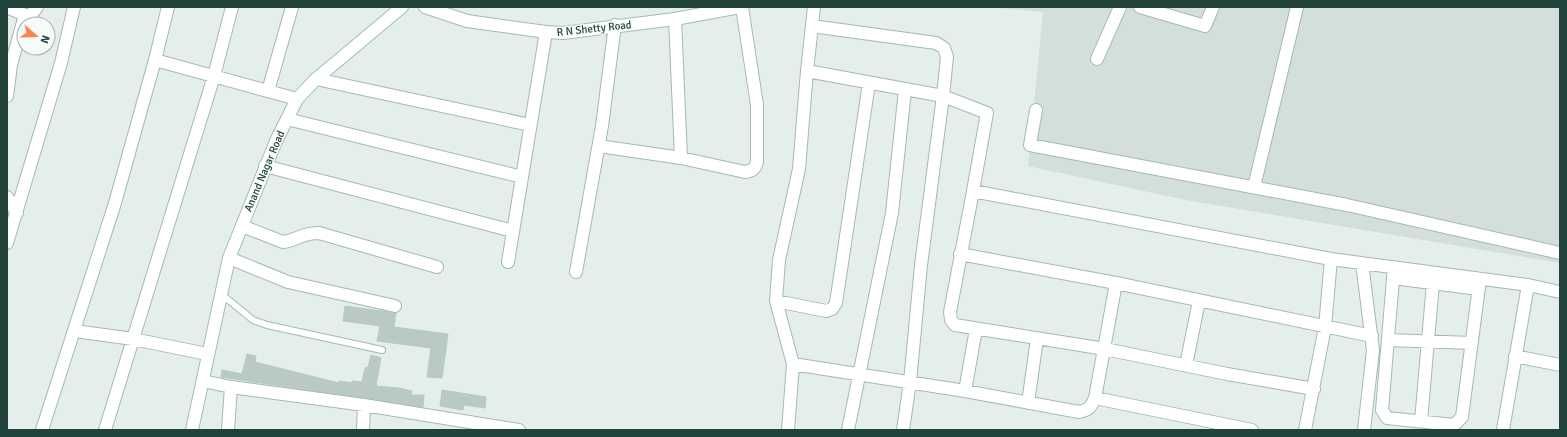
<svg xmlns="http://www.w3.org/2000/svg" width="1567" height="437" viewBox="0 0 1567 437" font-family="Signika,sans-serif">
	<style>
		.built { fill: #d2dfda }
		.building { fill: #b9cac4; stroke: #b6cac2 }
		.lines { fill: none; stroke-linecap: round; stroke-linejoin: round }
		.lane-casing { stroke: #a6b8b3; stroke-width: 8 }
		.street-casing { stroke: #a6b8b3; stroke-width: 14 }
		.secondary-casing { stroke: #a2bcb3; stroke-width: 14 }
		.lane { stroke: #fff; stroke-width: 6 }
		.street { stroke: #fff; stroke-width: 12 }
		.secondary { stroke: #fff; stroke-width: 12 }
		.labels { text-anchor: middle; stroke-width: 3; stroke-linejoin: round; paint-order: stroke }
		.street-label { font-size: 11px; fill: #21433b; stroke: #f6fbf8 }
	</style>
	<rect width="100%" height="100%" fill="#e4efeb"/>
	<path class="built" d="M989,7H1560V263L1186,200L1028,166L1043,12Z"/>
	<path class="building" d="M345,306L396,313L394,327L448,334L442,378L427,377L431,348L377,341L380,326L343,321Z
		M247,354L256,356L255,362L339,383V381L352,383V381L362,382L365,368L368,367L371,355L381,358L376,386L399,388L412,391L411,395H424L423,407L221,377L222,370L242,374Z
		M442,390L486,397L485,408L464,405L463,410L440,406Z"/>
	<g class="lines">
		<g class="lane-casing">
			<path id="lane" d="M220,293L253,320L267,325L382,350"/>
		</g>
		<g class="street-casing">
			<path id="street" d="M7,7L25,15H31L37,7
				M814,7L807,71L943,96L921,265L910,382L903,430
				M1140,7L1205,26L1213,7
				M675,19L681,158
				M812,26L936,43L944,48L947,57L943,96L987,113L973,191L1331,259L1325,327L1305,430
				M1097,59L1120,7
				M155,60L297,99
				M316,79L530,125
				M268,91L292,7
				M7,96L11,65L25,15
				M1036,110L1030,145L1347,205L1560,253
				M287,119L522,177
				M599,146L681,158L745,172C752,171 755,169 757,162V105L742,7
				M265,166L513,231
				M1254,187L1297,7
				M973,191L950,312L951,320L955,325L1105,349L1227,374L1314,389
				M7,197L17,213
				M242,226L283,242C298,240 301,233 319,233L437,267
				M7,243L61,63L74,7
				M960,254L1116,283L1372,336
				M229,258L288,282L395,306
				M1331,259L1528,285L1560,292
				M508,262L546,32
				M1362,263L1373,350L1364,430
				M1394,267L1382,410L1387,418L1454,425L1462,417L1480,279
				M576,272L602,126L615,25
				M1393,278L1479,289
				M776,301L826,311L832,309L836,303L869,83
				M75,331L133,339L207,354
				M1388,340L1472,343
				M1515,356L1560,365
				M793,364L965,391L1079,412C1089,410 1091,407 1095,398L1116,283
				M1186,365L1199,301
				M203,381L231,387L228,430
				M231,387L364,405L519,430
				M965,391L976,329
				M1095,398L1252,430
				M1028,403L1037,339
				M1421,421L1433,283
				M105,430L214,76L232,7
				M363,430L364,405
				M788,430L793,364L776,301L779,260L799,169L807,71
				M848,430L892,213L905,90
				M1503,430L1528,285"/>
		</g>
		<g class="secondary-casing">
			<path id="secondary" d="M425,7L467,21L546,32L563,33L675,19L740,7
				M42,430L115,203L155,60L168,7
				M192,430L229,258L276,141L297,99L316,79L402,7"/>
		</g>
		<use href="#lane" class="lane"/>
		<use href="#street" class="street"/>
		<use href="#secondary" class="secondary"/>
	</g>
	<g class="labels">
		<g class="street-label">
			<text transform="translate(594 28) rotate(-6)" y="4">R N Shetty Road</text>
			<text transform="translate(264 171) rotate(-67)" y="4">Anand Nagar Road</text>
		</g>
	</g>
	<rect width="1567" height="437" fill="none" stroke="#21433b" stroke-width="16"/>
	<g transform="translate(36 36) rotate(110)"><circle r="19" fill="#f6fbf8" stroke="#a1b1ac"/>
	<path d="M0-3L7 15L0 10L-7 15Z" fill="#fe8153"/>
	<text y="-6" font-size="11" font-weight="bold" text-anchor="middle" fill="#21433b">N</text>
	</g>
</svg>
